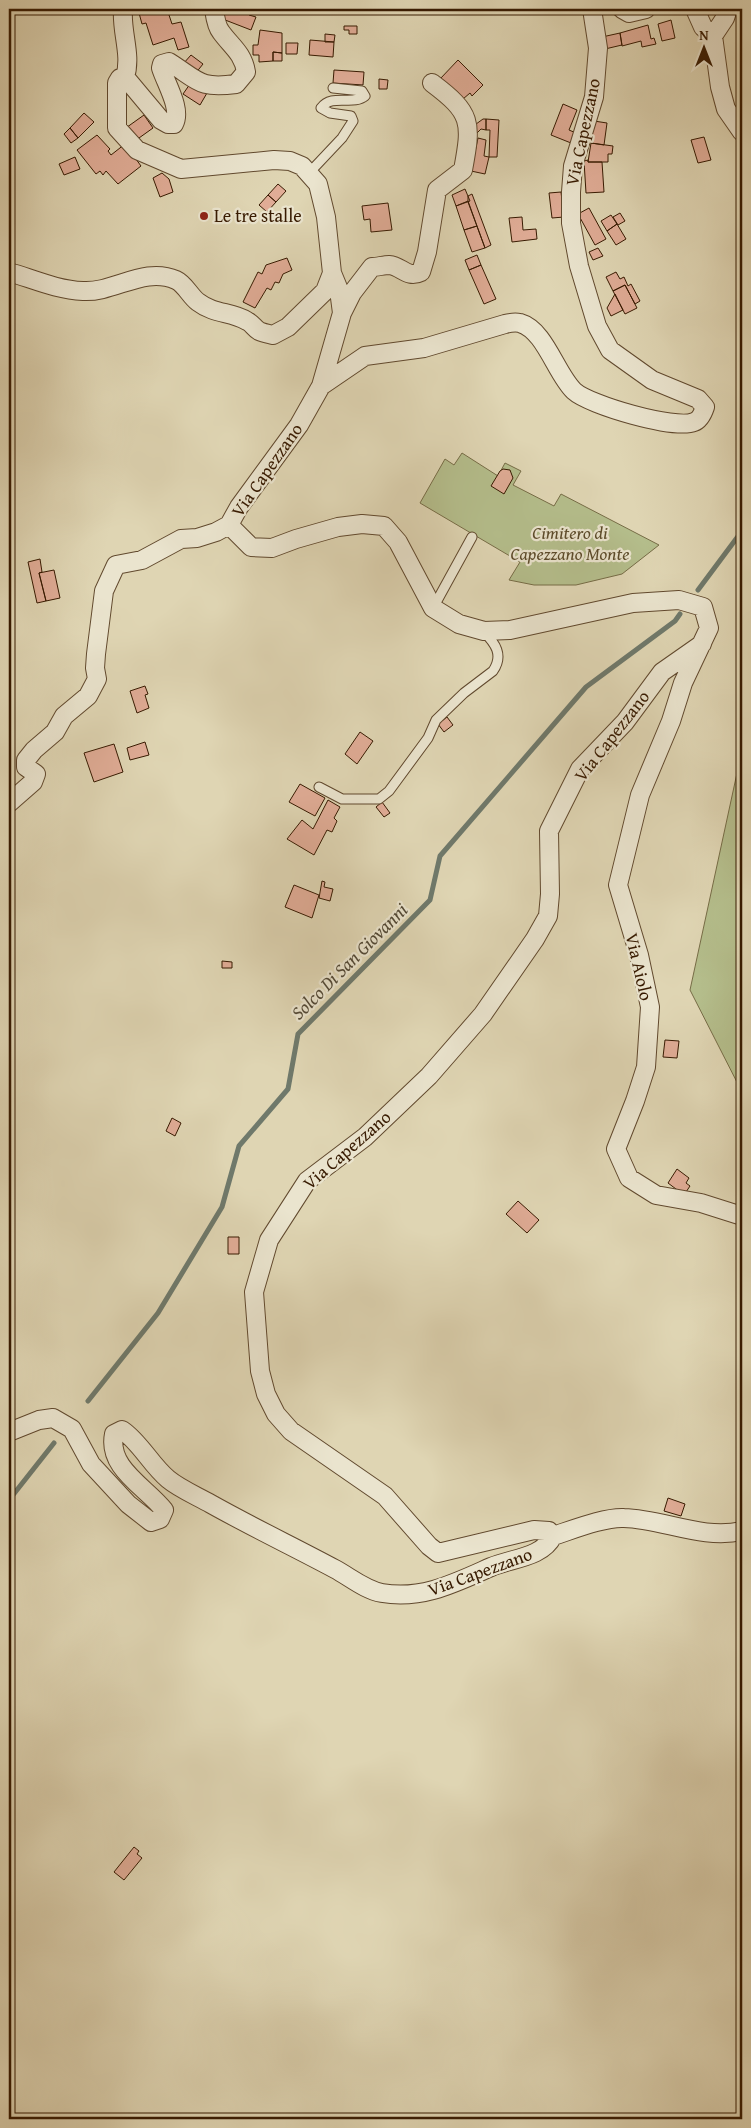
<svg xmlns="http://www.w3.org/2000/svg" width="751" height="2128" viewBox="0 0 751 2128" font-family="'Gentium Book Plus',serif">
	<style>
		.green { fill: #b4bd8b; stroke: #766c46 }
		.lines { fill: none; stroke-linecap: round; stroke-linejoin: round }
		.stream { stroke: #6f796b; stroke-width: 5 }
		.building { fill: #e0ac96; stroke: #371a01 }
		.service-casing { stroke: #61492e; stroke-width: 11 }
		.minor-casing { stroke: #61492e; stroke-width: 20 }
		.service { stroke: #eae4ce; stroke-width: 9 }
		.minor { stroke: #eae4ce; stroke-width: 18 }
		.poi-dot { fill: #8f2418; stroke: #eae4ce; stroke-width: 2 }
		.labels { text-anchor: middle; stroke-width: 4.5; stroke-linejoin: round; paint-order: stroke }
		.street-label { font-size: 18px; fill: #371a01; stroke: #eae4ce }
		.poi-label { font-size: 18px; fill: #371a01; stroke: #eae4ce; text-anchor: start }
		.park-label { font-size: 18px; font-style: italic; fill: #5c4b2a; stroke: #eae4ce }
		.water-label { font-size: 19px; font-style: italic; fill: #534936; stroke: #eae4ce }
	</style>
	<rect width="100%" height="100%" fill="#dfd5b3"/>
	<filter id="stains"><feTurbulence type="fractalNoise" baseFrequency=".004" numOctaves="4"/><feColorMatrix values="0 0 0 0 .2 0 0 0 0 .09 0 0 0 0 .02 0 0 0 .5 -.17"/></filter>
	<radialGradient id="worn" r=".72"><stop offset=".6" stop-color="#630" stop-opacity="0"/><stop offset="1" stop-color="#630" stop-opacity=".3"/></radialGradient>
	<path class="green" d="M462,453L498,476L505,463L521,471L513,485L554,506L561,494L659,545L622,574L576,585H534L509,580L520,562L420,503L445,459L454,465Z
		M742,750V1092L690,990Z"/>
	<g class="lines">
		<path class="stream" d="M698,590L742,531
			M88,1401L158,1313L222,1207L239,1146L288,1089L298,1034L430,900L440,856L586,687L675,621L680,614
			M9,1500L54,1443"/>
	</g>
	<path class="building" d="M143,9H167L172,24L181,22L189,47L178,50L174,38L153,45L146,23L142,24L139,13L144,12Z
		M224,9H251L249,15L256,17L251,30L220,18Z
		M671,20L675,38L662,41L658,24Z
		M648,25L651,39L654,38L656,44L642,47L641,41L622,46L620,33Z
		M344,26H357V34H349V30H344Z
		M260,30L282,33V53L273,52V61L259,62V55H253V45H258Z
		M620,33L622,45L605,49L602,37Z
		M325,34L335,35L334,42H325Z
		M310,40L334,42L333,57L309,55Z
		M286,43H298L297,54H286Z
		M273,52L282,53V61H273Z
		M191,55L203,64L195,74L183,64Z
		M458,60L483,85L472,96L470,93L463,99L440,79Z
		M334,70L364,72L363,85L333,83Z
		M379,79L388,80L387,89H379Z
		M190,84L207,93L200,105L183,94Z
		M563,104L577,110L569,130L576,133L571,143L551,135Z
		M84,113L94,122L78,138L70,128Z
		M144,115L153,128L132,143L123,130Z
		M483,119H486V130L481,129L477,133L472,127Z
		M486,119L499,120L497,157H489L490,130H486Z
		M594,121L607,123L604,145L591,143Z
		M70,128L78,138L71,143L64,134Z
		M97,135L110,149L108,151L111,155L125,144L141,166L118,184L106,171L103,175L100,171L96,174L77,150Z
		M704,137L711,160L698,163L691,140Z
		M478,138L486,140L484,156L489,157L485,174L471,171Z
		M591,143L613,146L612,154H608V162H588Z
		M75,157L80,169L64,175L59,164Z
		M588,160V162H602L604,192L586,193L584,161Z
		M162,173L169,179L173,192L160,197L153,178Z
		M278,184L286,191L276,202L268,195Z
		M465,189L470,201L456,206L452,195Z
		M561,192L564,217L552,218L549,193Z
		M472,194L491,245L485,248L468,202V196Z
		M268,195L276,202L267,212L259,205Z
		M468,201L477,226L464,230L456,206Z
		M388,203L392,230L371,232L370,219L364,220L362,206Z
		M589,208L606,239L595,245L578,214Z
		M620,213L625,221L618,225L613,217Z
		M611,215L617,224L607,231L601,221Z
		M522,217L523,230L536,229L537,239L512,242L509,218Z
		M617,224L626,239L616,245L607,231Z
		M477,226L485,248L472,252L464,230Z
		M598,248L603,256L593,260L589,252Z
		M477,255L481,265L469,270L465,260Z
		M287,258L292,270L283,274L279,283L275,282L271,290L267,288L255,308L243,302L258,272L262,274L266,265Z
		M481,265L496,299L484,304L469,270Z
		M616,272L620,279L624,277L628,286L631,284L640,301L635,304L625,285L613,291L606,277Z
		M625,285L637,308L625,314L613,291Z
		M615,294L623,310L611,316L607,308Z
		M503,469L510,470L513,478L504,494L491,486L500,471Z
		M40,559L42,572L39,573L46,601L37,603L28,562Z
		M54,570L60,598L46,601L39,573Z
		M145,686L148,694L145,695L149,708L137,713L130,691Z
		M447,717L453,725L444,732L438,724Z
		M360,732L373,741L357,764L345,754Z
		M145,742L149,755L130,760L127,748Z
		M114,744L123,772L94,782L84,753Z
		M300,784L325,798L315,816L289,802Z
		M328,800L340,807L334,818L337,821L332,832L327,830L314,855L287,839L302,820L313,829Z
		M382,802L390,813L384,817L376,807Z
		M322,881L325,882L324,887L333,889L330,901L319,898Z
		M294,885L319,895L312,918L285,907Z
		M222,961L232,962V968H222Z
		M665,1040L679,1041L677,1058L663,1057Z
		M172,1118L181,1123L175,1136L166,1131Z
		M677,1169L689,1178L686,1183L690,1186L684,1195L668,1183Z
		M518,1201L539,1220L527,1233L506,1214Z
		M228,1237H239V1254H228Z
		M668,1498L685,1504L681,1516L664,1511Z
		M134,1847L139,1851L137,1854L142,1858L124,1880L114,1872Z"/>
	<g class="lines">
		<g class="service-casing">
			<path id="service" d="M309,173L342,138L353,121L351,116L330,113L321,108C332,93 353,106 365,96L362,91L333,88
				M433,608L472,537
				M319,787L342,799H379L389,791L428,738L436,720L464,693L493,671C504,655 495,643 484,632"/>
		</g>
		<g class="minor-casing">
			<path id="minor" d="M123,9C121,32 132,55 125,77
				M214,9C215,16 216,26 221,32C231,46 243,53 246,72L236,84C199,89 199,81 169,62L162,64L161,68C166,84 182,109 174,124H168L161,120L125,77L120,78L117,83V128L137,150L181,169L274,160L290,161L302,166L318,184L326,217L332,273L339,290L342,313
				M622,9L629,13L646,9
				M695,9L703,27L713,36L720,87L726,109L742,132
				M713,36L725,18L728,9
				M432,83C472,113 472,122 463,170L437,190L427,252L421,272C407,279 402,266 389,265C384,265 377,267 372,267L352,293L342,313L321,386L299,425L239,507L229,525L251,547L272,548L296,539L338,527L362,524L384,526L398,542L433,608L459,624L484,631L510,630L633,603L679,600L703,607L709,628L683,683L671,721L640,795L618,885L639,955L650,1007L646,1067L635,1101L616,1149L629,1178L656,1195L701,1203L742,1216
				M9,272C33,279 57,290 83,291C114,293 144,266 176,280C185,284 190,296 198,302C215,315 231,311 247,321C252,323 254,328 259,331C263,333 269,334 273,335L288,327L325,291L332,273
				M321,386L365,356L424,348L505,324C509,323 515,322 520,323C545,330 556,374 574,391C589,405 675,430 694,422C700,420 703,413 705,407L698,399L652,380L610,350L597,326L579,266L571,223V192L573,166L594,97L598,48L592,9
				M9,803L33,782L36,774L26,767V760L34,750L55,732L64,716L88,696L97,679L95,668L96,654L104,591L116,565L142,560L181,539L197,538L216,532L229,525
				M9,1432L39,1420L53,1418L72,1429L91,1464L128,1504L151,1522L160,1519L164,1510C146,1487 107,1468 114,1434L122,1430C140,1442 151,1465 168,1479C180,1489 197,1496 211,1504C252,1527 294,1547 335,1569C350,1577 365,1590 382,1593C422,1600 455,1583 491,1567C512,1558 542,1558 553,1536L549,1531L534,1530L438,1553L429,1546L385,1496L291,1431L276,1414L266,1394L260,1371L254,1292L269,1240L307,1181L365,1137L429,1076L483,1014L535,939L548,916L550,894L549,831L580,769L625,722L662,672L702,644
				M553,1536C572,1530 604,1517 624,1518C663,1519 702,1540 742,1531"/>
		</g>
		<use href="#service" class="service"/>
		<use href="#minor" class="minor"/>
	</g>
	<circle class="poi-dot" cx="204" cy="216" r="5"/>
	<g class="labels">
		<g class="street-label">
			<text transform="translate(583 132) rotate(-78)" y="6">Via Capezzano</text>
			<text transform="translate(267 470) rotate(-55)" y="6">Via Capezzano</text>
			<text transform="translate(612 736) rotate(-52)" y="6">Via Capezzano</text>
			<text transform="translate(639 967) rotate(77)" y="6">Via Aiolo</text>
			<text transform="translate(347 1150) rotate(-41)" y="6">Via Capezzano</text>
			<text transform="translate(480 1572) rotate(-20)" y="6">Via Capezzano</text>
		</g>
		<g class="poi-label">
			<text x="214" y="222">Le tre stalle</text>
		</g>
		<g class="park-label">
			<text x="570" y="539">Cimitero di<tspan x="570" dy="21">Capezzano Monte</tspan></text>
		</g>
		<g class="water-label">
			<text transform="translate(349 961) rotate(-45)" y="7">Solco Di San Giovanni</text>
		</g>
	</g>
	<rect width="751" height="2128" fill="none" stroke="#dfd5b3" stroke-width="30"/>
	<rect x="10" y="10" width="731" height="2108" fill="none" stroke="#371a01" stroke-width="2.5"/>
	<rect x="15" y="15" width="721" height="2098" fill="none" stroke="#371a01"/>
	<g transform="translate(704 48)" stroke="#eae4ce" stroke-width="4" paint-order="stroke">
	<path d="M0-4L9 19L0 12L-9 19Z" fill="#371a01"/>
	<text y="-8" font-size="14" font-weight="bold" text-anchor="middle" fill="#371a01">N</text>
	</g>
	<rect width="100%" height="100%" filter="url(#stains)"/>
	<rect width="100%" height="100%" fill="url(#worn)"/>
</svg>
